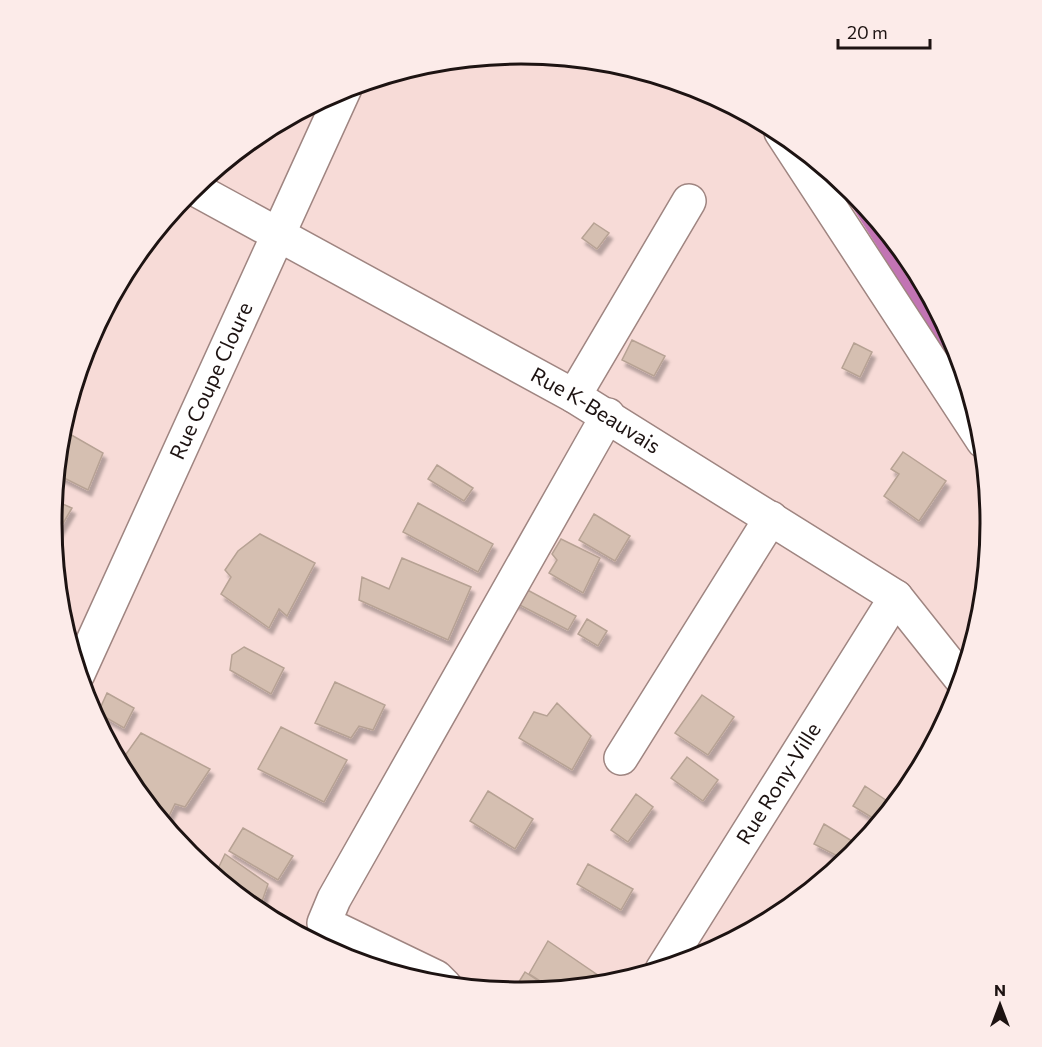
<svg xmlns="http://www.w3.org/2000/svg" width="1042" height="1047" viewBox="0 0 1042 1047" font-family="Commissioner,sans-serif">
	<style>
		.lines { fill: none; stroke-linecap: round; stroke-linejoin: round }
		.stream { stroke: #c274b4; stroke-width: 9 }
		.building { fill: #d5bfb1; stroke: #b7a294; stroke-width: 1.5; filter: url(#shadow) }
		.minor-casing { stroke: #9f8581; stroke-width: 36 }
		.minor { stroke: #fff; stroke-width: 33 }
		.labels { text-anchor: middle; stroke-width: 4.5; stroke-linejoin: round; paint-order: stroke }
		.street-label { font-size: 21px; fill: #1d1312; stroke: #fcebe9 }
		.rim { fill: none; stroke: #1d1312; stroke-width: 3 }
	</style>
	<defs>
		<filter id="shadow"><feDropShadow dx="3.5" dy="6" stdDeviation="1.5" flood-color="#0004"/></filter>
	</defs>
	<rect width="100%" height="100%" fill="#f7dbd7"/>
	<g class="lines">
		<path class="stream" d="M842,182L966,380
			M911,291L919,276"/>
	</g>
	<path class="building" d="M594,223L609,233L597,249L582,238Z
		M128,267L130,269L116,292L115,291Z
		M632,340L665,356L654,376L622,360Z
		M854,343L872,352L860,377L842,368Z
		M61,429L103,453L88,490L56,474Z
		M903,452L946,481L919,521L884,496L899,474L891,469Z
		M437,465L473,488L464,501L428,479Z
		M54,490L59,493L56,501L72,508L58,532L51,528V523Z
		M418,503L493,544L478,572L403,532Z
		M594,514L630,536L615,561L579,540Z
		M260,534L315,563L287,616L279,609L269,628L221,594L231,577L225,570L238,551Z
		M561,539L600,558L583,593L549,573L557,560L552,554Z
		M402,558L471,587L448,640L359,600L362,577L389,589Z
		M520,586L576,616L568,630L512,601Z
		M587,619L607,631L598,646L578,634Z
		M244,647L284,668L271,694L230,670L232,655Z
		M335,682L385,705L373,730L359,726L351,738L315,723Z
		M107,693L134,708L124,728L98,713Z
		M702,695L734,717L708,755L675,733Z
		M557,703L591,736L572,770L519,738L534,712L547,716Z
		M281,727L347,760L324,802L258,769Z
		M141,733L210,769L185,807L175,804L167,820L151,810L130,784L119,764Z
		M687,757L718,780L703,801L671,778Z
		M865,786L893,805L881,823L853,806Z
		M488,791L533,819L515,849L470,821Z
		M636,794L653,807L628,842L611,830Z
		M824,824L857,844L847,861L814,844Z
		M243,828L293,856L278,880L229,851Z
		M225,854L268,884L258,913L214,877Z
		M588,864L633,889L621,910L577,884Z
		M548,941L602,978L597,986L554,990L529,974Z
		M525,972L552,990L512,993Z"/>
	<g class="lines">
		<g class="minor-casing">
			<g id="minor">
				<path d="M781,132L983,441"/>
				<path id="s1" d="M193,188L574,396L896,597L962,680"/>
				<path d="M574,396L689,201"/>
				<path id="s2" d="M78,674L345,88"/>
				<path d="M621,758L771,518"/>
				<path id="s3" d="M662,970L896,597"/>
				<path d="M445,986L436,977L324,923L334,899L608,415"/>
			</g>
		</g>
		<use href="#minor" class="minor"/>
	</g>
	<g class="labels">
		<g class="street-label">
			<text dy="7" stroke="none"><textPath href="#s2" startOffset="322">Rue Coupe Cloure</textPath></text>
			<text dy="7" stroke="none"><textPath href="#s1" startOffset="460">Rue K-Beauvais</textPath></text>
			<text dy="7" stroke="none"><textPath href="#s3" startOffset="220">Rue Rony-Ville</textPath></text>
		</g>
	</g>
	<path d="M0 0H1042V1047H0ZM62 523a459 459 0 1 1 918 0a459 459 0 1 1-918 0Z" fill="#fcebe9" fill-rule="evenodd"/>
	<path class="rim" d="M62 523a459 459 0 1 1 918 0a459 459 0 1 1-918 0Z"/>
	<g transform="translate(1000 1005)" stroke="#fcebe9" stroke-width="4.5" paint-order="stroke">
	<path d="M0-4.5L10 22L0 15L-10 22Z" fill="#1d1312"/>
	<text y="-9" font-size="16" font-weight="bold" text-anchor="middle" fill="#1d1312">N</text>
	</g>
	<path d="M838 39v9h92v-9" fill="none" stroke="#1d1312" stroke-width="3"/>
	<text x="847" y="39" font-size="18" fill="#1d1312" stroke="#fcebe9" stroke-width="4.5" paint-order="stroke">20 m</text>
</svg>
